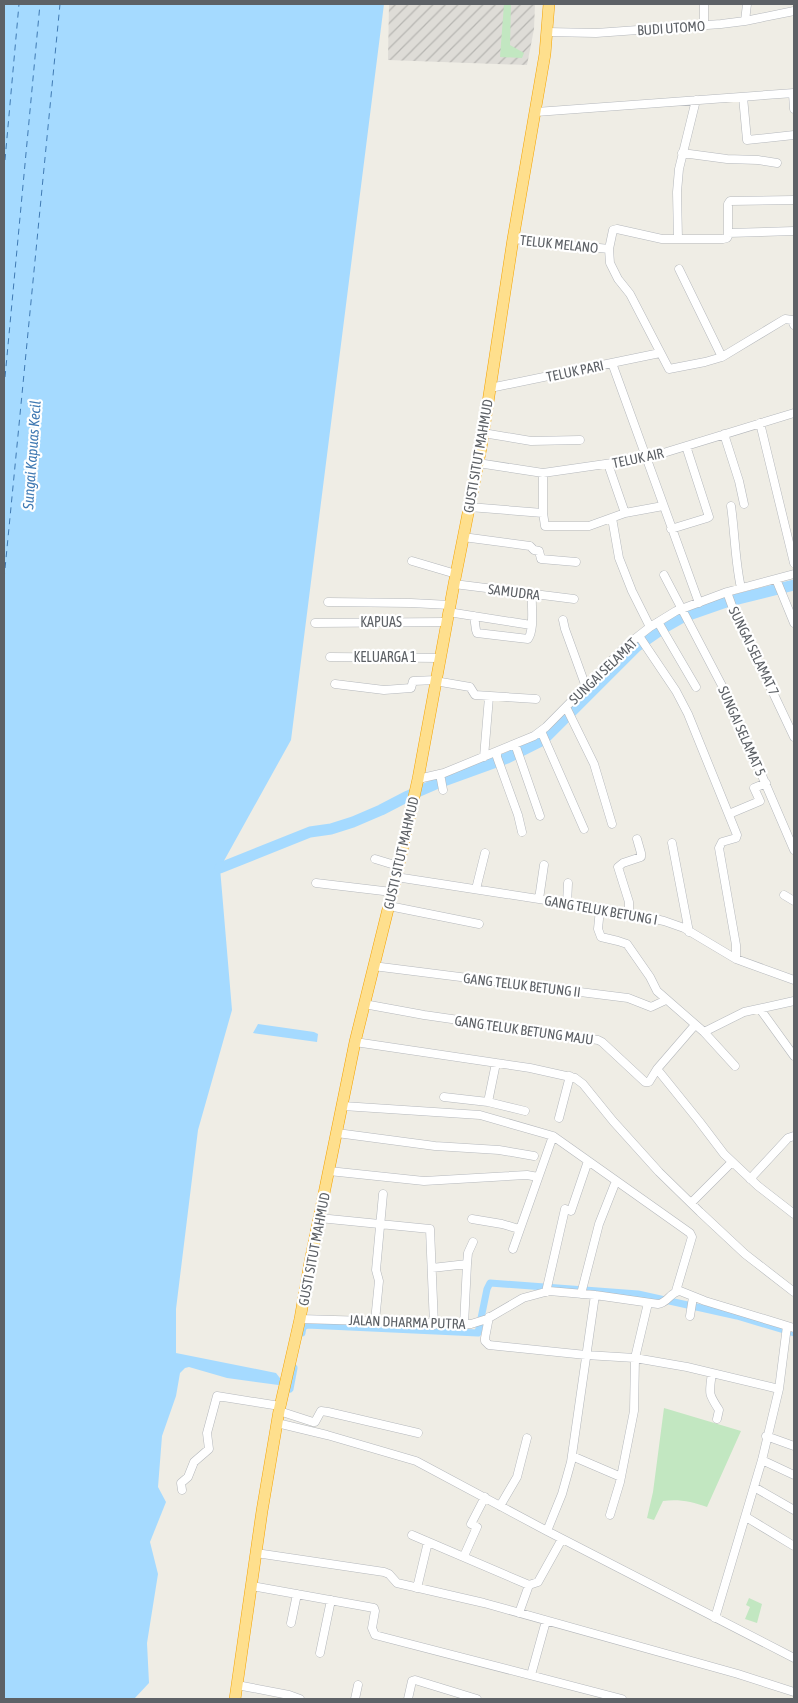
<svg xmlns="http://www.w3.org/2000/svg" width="798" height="1703" viewBox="0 0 798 1703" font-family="'Asap Condensed',sans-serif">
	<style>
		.industrial { fill: url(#industrial-furrows) }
		.green { fill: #c2e7c1 }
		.water { fill: #a5daff }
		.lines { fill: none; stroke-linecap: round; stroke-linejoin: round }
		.canal { stroke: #a5daff; stroke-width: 7 }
		.river { stroke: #a5daff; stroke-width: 11 }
		.ferry { stroke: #407ab3; stroke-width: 1; stroke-dasharray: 6 5; stroke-linecap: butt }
		.minor-casing { stroke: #b5b8bc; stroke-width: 9 }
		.highway-casing { stroke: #f4a300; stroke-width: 12 }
		.minor { stroke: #fff; stroke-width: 8 }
		.highway { stroke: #fedf8d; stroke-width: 11 }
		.labels { text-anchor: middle; stroke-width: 4.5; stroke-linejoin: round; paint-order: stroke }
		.street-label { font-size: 14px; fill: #5d6166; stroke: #fff }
		.water-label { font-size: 15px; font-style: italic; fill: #407ab3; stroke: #fff }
	</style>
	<defs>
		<pattern id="industrial-furrows" width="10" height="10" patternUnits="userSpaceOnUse" patternTransform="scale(1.25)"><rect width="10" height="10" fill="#dedcd7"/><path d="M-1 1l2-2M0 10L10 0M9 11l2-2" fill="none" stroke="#b7b6b2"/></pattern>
	</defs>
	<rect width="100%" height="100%" fill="#efede5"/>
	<path class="industrial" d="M389,4H535L534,29L527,65L388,60Z"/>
	<path class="green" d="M504,4H511L510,45L524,53L522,58L500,57Z
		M664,1408L741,1431L707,1507C692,1502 680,1499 663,1501L654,1520L647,1518L653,1492Z
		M749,1598L762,1604L757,1623L745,1619L750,1607L746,1605Z"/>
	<path class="water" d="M4,4H384L291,740L220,868L232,1010L198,1130L176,1309V1353L276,1373L286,1386L227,1378L189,1367L185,1368L180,1373L176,1396L162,1436L158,1487L166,1502L150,1542L158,1574L147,1643L149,1683L134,1699H4Z
		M258,1024L314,1032L318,1034L317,1042L253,1033Z"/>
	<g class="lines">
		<path class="canal" d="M302,1333L303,1327L307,1325L478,1333L487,1289L490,1283L638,1294L737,1316L794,1333
			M286,1386L290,1389L294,1368"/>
		<path class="river" d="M220,868L310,832L331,829L353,822L381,810L408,796L438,783L507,758L543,740L636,647L662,629L683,617L726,602L794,585"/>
		<path class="ferry" d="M4,171L19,4
			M4,388L40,4
			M4,579L60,4"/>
		<g class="minor-casing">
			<path id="minor" d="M704,4V26
				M745,21L747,4
				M547,32L596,33L721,24L745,21L794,11
				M793,94L794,109
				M743,97L747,140L794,135
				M536,112L794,93
				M682,153L727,159L758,160L777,163
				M728,233L794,231
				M513,239L609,249L613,230L617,229L662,239H723L727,238L728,236V204L730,201L794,200
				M678,239L677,192L679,169L696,100
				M609,249L610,263L618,279L630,294L669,369L705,362L722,357L785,319L792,320L794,325
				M679,269L722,357
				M612,363L699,603
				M490,388L660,353
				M760,423L794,563
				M483,433L531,441L580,440
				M724,434L739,481L744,504
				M478,463L543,473L647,458L794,413
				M608,464L625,513
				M543,473V513L545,526H589L625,513L663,506
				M731,506C735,534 735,561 741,588
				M469,507L543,513
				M612,518L619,558L632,591L650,627
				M671,529L707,518L709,517L686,446
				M463,537L530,546L534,550L539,551L541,559L576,562
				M412,561L456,574
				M664,575L729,699L794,850
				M776,579L794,623
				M454,584L574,599
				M727,592L732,606L794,737
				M328,602L411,603L450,605
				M448,612L531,625
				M474,616L476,630L477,633L528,639C535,629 531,607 532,594
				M563,620L565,629L586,687
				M658,622L696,687
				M315,623L446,622
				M639,636L676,691L688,714L737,835L736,838L722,842L719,848L736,945V959
				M330,657L440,658
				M435,681L470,687L475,695L536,699
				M335,684L384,690L411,688L413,681L436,680
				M566,707L594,764L612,824
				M541,731L584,829
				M515,744L540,816
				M497,752V757L518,815L522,832
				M484,757L489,697
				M440,774L443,790
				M418,779L444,773L534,736L546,727L627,645L650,627L676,611L727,592L794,574
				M729,814L760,801L754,788L766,783
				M672,843L689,932
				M375,859L398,866
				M396,877L629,913L664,921L684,928L736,959L794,980
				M316,883L392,892
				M476,889L485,853
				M784,895L794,901
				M539,899L544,865
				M567,904L568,883
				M389,906L479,924
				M600,909L598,929L601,937L618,941L627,944L650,977L657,991L704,1032L744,1012L794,1001
				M629,913V902L618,867L623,863L641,857V853L637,839
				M373,966L628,998L651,1007L666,1000
				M364,1004L424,1015L598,1040L602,1042L645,1082H649L657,1069L699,1121L724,1154L758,1186L794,1214
				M760,1009L794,1056
				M704,1032L735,1066
				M355,1042L530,1068L575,1078L583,1084L613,1121L659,1172L700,1212L745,1254L794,1292
				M657,1069L695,1025
				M444,1097L488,1102L496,1063
				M488,1102L525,1111
				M343,1106L480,1115L553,1136
				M559,1118L570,1076
				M337,1133L435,1146L499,1150L534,1156
				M329,1171L424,1181L527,1175L538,1177
				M750,1179L788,1138L794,1136
				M691,1203L732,1162
				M319,1218L430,1229L434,1325
				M472,1219L502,1224L519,1229
				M513,1249L553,1136L690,1233L692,1237L676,1291
				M432,1268L467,1264L468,1253L473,1242
				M546,1292L565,1209L571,1211L588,1161
				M581,1294L599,1224L616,1181
				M690,1316L693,1297
				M489,1317L485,1338V1341L489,1345L586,1355L635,1358L687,1367L779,1389
				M300,1319L471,1324L487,1319L523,1298L549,1291L595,1295L658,1304C668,1303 670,1292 680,1291L705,1301L794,1328
				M375,1321L379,1281L376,1270L383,1194
				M464,1325L467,1264
				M712,1373C709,1394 708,1393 719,1410L717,1419
				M279,1411L313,1422H315L321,1411L328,1412L418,1433
				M277,1423L327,1435L416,1461L547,1531L794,1658
				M766,1436L794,1446
				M572,1456L621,1477
				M762,1460L794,1475
				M754,1487L794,1510
				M182,1490L181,1483L188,1477L194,1462L209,1449L207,1433L217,1396L280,1406
				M500,1506L517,1477L527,1438
				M610,1515L620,1482L634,1411L635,1358L648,1303
				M746,1517L794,1546
				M547,1531L562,1494L571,1462L595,1295
				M412,1535L529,1585L538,1582L562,1539
				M256,1553L384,1572L389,1574L397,1583L484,1603L738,1674L794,1692
				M464,1556L477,1527L471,1524L485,1497
				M252,1586L374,1608L375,1611L372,1628L375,1635L622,1699
				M417,1588L428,1542
				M519,1613L529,1585
				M715,1618L762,1460L779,1389L787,1326
				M291,1623L297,1594
				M320,1653L331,1600
				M531,1675L546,1621
				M237,1685L289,1695L300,1699
				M355,1699L358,1685
				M408,1699L412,1681L415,1680L477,1699"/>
		</g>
		<g class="highway-casing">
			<path id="highway" d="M235,1699L262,1511L279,1411L300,1319L310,1262L355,1042L396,877L418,779L454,584L481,448L513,239L545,54L549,4"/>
		</g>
		<use href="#minor" class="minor"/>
		<use href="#highway" class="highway"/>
	</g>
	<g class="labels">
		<g class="street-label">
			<text transform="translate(671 28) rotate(-4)" y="5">BUDI UTOMO</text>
			<text transform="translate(559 244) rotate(6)" y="5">TELUK MELANO</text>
			<text transform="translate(575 371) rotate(-12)" y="5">TELUK PARI</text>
			<text transform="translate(478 456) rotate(-80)" y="5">GUSTI SITUT MAHMUD</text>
			<text transform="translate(638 458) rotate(-12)" y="5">TELUK AIR</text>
			<text transform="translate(514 592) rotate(7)" y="5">SAMUDRA</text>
			<text x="381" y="627">KAPUAS</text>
			<text transform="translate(754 651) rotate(64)" y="5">SUNGAI SELAMAT 7</text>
			<text x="385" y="662">KELUARGA 1</text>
			<text transform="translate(603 671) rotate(-44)" y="5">SUNGAI SELAMAT</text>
			<text transform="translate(742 731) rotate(66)" y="5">SUNGAI SELAMAT 5</text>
			<text transform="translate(401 853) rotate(-77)" y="5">GUSTI SITUT MAHMUD</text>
			<text transform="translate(601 910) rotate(10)" y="5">GANG TELUK BETUNG I</text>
			<text transform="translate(522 985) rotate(7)" y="5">GANG TELUK BETUNG II</text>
			<text transform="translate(524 1030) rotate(8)" y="5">GANG TELUK BETUNG MAJU</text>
			<text transform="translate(314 1249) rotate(-79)" y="5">GUSTI SITUT MAHMUD</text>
			<text transform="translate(407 1322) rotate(2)" y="5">JALAN DHARMA PUTRA</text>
		</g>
		<g class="water-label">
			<text transform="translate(32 455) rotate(-86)" y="5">Sungai Kapuas Kecil</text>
		</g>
	</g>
	<rect width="798" height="1703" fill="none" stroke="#5d6166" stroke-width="10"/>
</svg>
